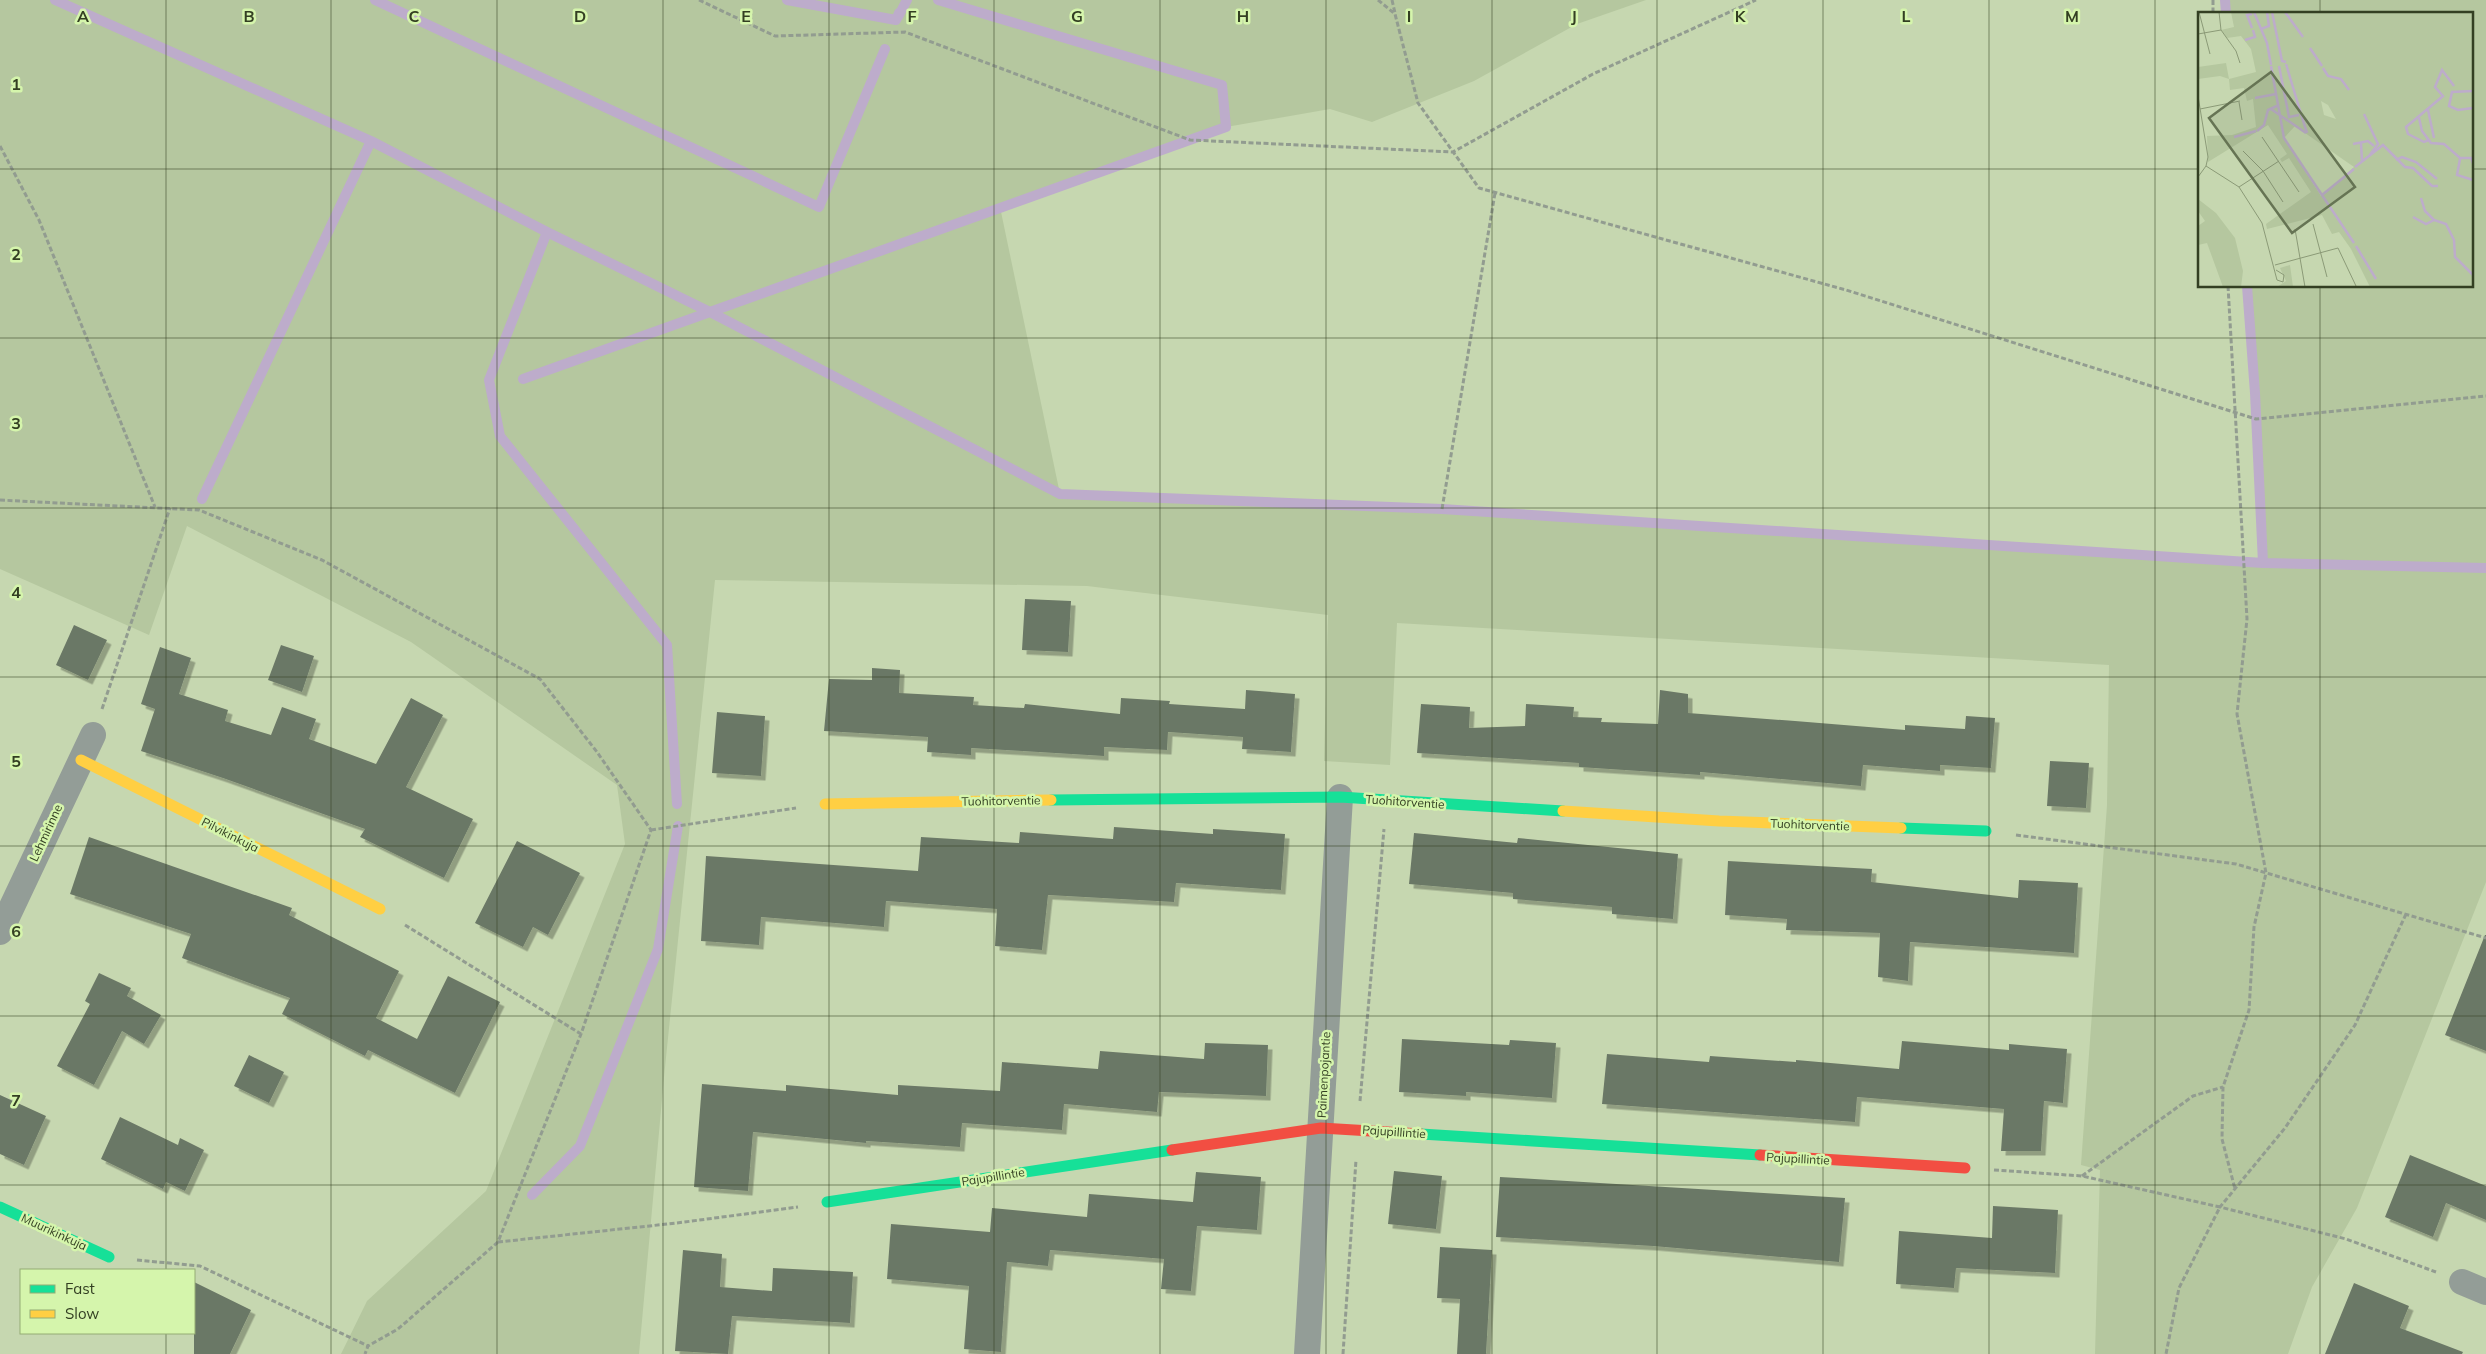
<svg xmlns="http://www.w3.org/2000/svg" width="2486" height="1354" viewBox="0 0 2486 1354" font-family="Mulish,sans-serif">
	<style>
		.green { fill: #b5c79f }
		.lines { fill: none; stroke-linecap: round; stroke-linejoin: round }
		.stream { stroke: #bdaccb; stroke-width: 10 }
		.building { fill: #6b7866; filter: url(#shadow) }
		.path { stroke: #929c90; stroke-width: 3; stroke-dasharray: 5 2.5; stroke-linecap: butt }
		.street { stroke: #939d97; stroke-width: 26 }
		.fast { stroke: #16e098; stroke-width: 11 }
		.slow { stroke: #ffcf43; stroke-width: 11 }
		.jam { stroke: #f24e42; stroke-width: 11 }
		.grid { fill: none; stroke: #333f22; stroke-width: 1; stroke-opacity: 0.55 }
		.labels { text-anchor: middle; stroke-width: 5; stroke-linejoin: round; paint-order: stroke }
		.street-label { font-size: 12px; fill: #333f22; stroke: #d5f5ac }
		.inset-river { fill: none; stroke: #bdaccb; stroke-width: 2.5 }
		.inset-road { fill: none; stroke: #8b9a77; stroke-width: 1 }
		.view { fill: #667454; fill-opacity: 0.15; stroke: #667454; stroke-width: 2.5 }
		.inset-edge { fill: none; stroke: #333f22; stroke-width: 2.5 }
		.grid-label { font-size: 16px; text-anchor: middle; font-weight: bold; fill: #333f22; stroke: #d5f5ac; stroke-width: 5; stroke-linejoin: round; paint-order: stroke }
	</style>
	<defs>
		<filter id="shadow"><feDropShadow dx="4.5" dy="4.5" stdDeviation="0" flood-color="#0004"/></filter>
	</defs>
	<rect width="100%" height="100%" fill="#c6d7b0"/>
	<path class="green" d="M0,0H1646L1577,24L1474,81L1372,122L1330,109L1226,127L1000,207L1060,494L1442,509L2263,563L2255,393L2247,286H2472V14H2226L2225,0H2486V882L2357,1208L2312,1287L2288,1354H2095L2100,1170L2081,1165L2107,805L2109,665L1397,623L1390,765L1324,761L1328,615L1087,586L715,580L664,1077L639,1354H341L367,1301L486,1191L625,844L617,785L411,642L187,526L149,635L0,569Z"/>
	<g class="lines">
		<path class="stream" d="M55,0L371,141L547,232L712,313L1060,494L1442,509L2263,563L2486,568
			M375,0L819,207L885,49
			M787,0L896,20L899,13
			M2225,0L2226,14
			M898,17L907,0
			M547,232L489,380L500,436L667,645L677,804
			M2247,286L2255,393L2263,563
			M523,379L1226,127L1222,85L938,0
			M202,499L371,141
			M532,1195L580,1146L658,949L678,826"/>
	</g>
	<path class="building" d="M1025,599L1071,601L1068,652L1022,650Z
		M74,625L107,640L88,680L56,665Z
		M281,645L314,656L302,692L268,680Z
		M160,647L191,658L179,694L228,710L225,721L271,735L282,707L316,719L309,739L376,764L411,698L443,715L406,787L473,819L444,878L360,837L365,829L223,778L141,751L155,709L141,704Z
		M872,668L900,670L899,693L974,697L973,705L1024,708L1025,704L1120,714L1121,698L1170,701L1169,704L1245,709L1246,690L1295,694L1291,752L1242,749L1243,737L1168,732L1167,750L1104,747V756L971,748V755L927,752L928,737L824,731L829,679L872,680Z
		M1660,690L1688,694V713L1795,721L1905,730V725L1965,729L1966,716L1995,718L1991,768L1940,765V771L1863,765L1861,786L1700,772V775L1579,767V763L1417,753L1421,704L1470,707L1469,728L1525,726L1526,704L1574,707L1573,717L1602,718L1601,722L1658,724Z
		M717,712L765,716L761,776L712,773Z
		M2050,761L2089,763L2086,808L2047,806Z
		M1114,827L1213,834V829L1285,834L1281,890L1176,883L1174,902L1048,895L1042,950L995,946L997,909L886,901L884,927L761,917L759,945L701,941L706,856L918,871L921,837L1019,843L1020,832L1113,839Z
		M1414,833L1517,843L1518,838L1678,854L1673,919L1612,914V907L1513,899V893L1409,884Z
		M89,837L292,908L289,915L399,971L376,1018L417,1039L448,976L500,1002L455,1093L368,1050L365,1056L282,1014L290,998L182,958L191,934L70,894Z
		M517,841L580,873L548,935L533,927L523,947L475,923Z
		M1728,861L1872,869L1871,882L2018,898L2019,880L2078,883L2074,953L1910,942L1908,981L1878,977L1880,933L1786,930L1787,919L1725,915Z
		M2485,935H2486V1051L2445,1035Z
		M99,973L131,988L127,996L161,1015L144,1044L122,1031L94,1085L57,1066L90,1004L85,1001Z
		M1402,1039L1509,1045L1510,1040L1556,1043L1552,1098L1466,1092V1096L1399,1092Z
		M1902,1041L2009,1050V1044L2067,1049L2063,1103L2044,1101L2041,1151H2001L2004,1109L1857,1097L1855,1122L1602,1104L1607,1054L1709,1062L1710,1056L1796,1062V1060L1899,1069Z
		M1205,1043L1268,1045L1266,1096L1159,1092L1157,1112L1064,1104L1062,1130L962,1123L960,1147L866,1141V1143L753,1132L748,1191L694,1187L702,1084L786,1091V1085L898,1095V1085L1000,1091L1002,1062L1098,1069L1100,1051L1204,1059Z
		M249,1055L284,1072L269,1103L234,1086Z
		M0,1095L46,1116L24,1165L0,1154Z
		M120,1117L178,1145L180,1138L204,1150L185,1191L166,1182L163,1189L101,1159Z
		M2410,1155L2486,1186V1220L2446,1203L2433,1237L2385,1217Z
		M1394,1171L1442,1176L1436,1229L1388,1224Z
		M1196,1172L1261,1177L1257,1230L1197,1226L1191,1291L1161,1289L1164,1259L1050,1250L1048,1266L1007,1262L1001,1352L964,1349L969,1286L887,1279L891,1224L990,1232L992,1208L1087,1217L1089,1194L1193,1202Z
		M1500,1177L1845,1198L1839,1262L1653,1246L1496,1237Z
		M1993,1206L2058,1210L2055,1273L1956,1268L1954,1288L1896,1284L1899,1231L1992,1238Z
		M1440,1247L1492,1250L1486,1354H1457L1460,1299L1437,1298Z
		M683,1250L722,1254L720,1287L772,1291L773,1268L853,1272L850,1323L732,1316L728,1354L675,1351Z
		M194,1282L251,1310L230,1354H194Z
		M2354,1283L2409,1306L2400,1328L2463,1352L2462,1354H2325Z"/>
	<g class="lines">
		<path class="path" d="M699,0L775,36L905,32L1190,140L1453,152L1593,74L1756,0
			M1378,0L1395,14L1418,103L1479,188L1846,290L2256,419L2486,396
			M1392,0L1395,13
			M2213,0V14
			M0,146L39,220L155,507
			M2228,286L2247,619L2237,714L2266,873L2254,927L2249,1010L2223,1087L2222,1139L2235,1189
			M0,500L199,510L322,560L540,679L597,752L651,830L581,1034L498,1242L398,1329L368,1346L365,1354
			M1442,509L1495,193
			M102,709L170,508
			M651,830L796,808
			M2016,835L2236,864L2486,938
			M2406,914L2355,1025L2285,1128L2220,1207L2346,1239L2436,1272
			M405,925L581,1034
			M1360,1101L1384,829
			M1994,1170L2082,1176L2220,1207L2179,1288L2166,1354
			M2082,1176L2193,1096L2223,1087
			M498,1242L677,1223L798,1207
			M137,1260L200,1266L368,1346
			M1343,1354L1356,1160"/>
		<path class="street" d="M0,932L93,735
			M2462,1282L2486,1292
			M1307,1354L1340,797"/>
		<path class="fast" d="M1051,800L1340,797L1563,811
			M1901,828L1986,831
			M1421,1134L1760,1155
			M827,1202L1172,1150
			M0,1207L109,1257"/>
		<path class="slow" d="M81,760L380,909
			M825,804L1051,800
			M1563,811L1719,821L1901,828"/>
		<path class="jam" d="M1172,1150L1321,1128L1421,1134
			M1760,1155L1965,1168"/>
	</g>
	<path class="grid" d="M166,0V1270M331,0V1354M497,0V1354M663,0V1354M829,0V1354M994,0V1354M1160,0V1354M1326,0V1354M1492,0V1354M1657,0V1354M1823,0V1354M1989,0V1354M2155,0V1354M2320,0V14M0,169H2200M2472,169H2486M2320,286V1354M0,338H2486M0,508H2486M0,677H2486M0,846H2486M0,1016H2486M0,1185H2486M166,1333V1354"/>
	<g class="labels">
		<g class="street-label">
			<text transform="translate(1001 801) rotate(-1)" y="4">Tuohitorventie</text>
			<text transform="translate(1405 802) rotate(4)" y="4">Tuohitorventie</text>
			<text transform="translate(1810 825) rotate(2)" y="4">Tuohitorventie</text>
			<text transform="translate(46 833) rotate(-65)" y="4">Lehmirinne</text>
			<text transform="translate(230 835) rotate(27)" y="4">Pilvikinkuja</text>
			<text transform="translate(1324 1075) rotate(-87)" y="4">Paimenpojantie</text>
			<text transform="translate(1394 1132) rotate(4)" y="4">Pajupillintie</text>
			<text transform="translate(1798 1159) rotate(3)" y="4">Pajupillintie</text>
			<text transform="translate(993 1177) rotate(-9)" y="4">Pajupillintie</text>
			<text transform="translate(54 1232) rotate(25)" y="4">Muurikinkuja</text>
		</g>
	</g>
	<g transform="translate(2198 12)">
		<rect width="275" height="275" fill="#c6d7b0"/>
		<path d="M33,0H275V275H172L153,237L141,220L134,222L124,203L69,217L68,212L113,180L91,146L84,150L82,147L89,142L70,113L10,150L9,124L34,123L58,115L55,87L49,89L46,76L32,78L31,67L22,64L0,67V55L28,51L31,67L58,60L53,37L43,24L29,26L23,18L36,15ZM123,89L130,93L138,107L126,103ZM97,114L156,155L123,184L86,126ZM0,187L18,201L37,226L45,259L43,275H25L9,231L0,233V214L7,209L0,199ZM92,253L95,275H79L88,269L82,256Z" fill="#b5c79f" fill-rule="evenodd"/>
		<path class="inset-river" d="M56,0L69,31L73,53M74,0L84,49L88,50M87,0L105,25M54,2L49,3L54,16M63,17L71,14L69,0M47,28L57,25L55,18M112,36L124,54M88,52L103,102M73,54L86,126L156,231M81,54L91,105L101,103M125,56L130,64L143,67L151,78M275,79L254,80L251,94L260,98L275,96M57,86L78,82M73,97L108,121M230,98L236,126M103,102L109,121M166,102L180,132L171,144M221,106L224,119L233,131L246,132L262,146H273L275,151M59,119L66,113L70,98L81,93M36,125L58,119M231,128L226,130L210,122L208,115L245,84L237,75L244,58L256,74M163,131L164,149M155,132L170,129L176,134M262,147L259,163L275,168M198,148L204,145L218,150L239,167M157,155L185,133L207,155L215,156L234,174H240M124,183L156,157M223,186L227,199L236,208L248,212L256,228L257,245L275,263M215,205L228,212L236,208M158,234L178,267"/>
		<path class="inset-road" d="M1,0L12,42M21,0L23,18L38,39L42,51M0,22L23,18M0,84L10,145L8,154L0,165M41,90L44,108M2,97L42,89M64,125L101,180M45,139L65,159L85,190M8,154L41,175L64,211L79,268L85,270L86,263L78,258M41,175L81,149M115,212L129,265M97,217L107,275M77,253L140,236L158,274"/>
		<path class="view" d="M73,60L157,175L94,221L11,106Z"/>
		<rect width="275" height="275" class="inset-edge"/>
	</g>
	<g class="grid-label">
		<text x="83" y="22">A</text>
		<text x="249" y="22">B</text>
		<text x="414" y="22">C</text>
		<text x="580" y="22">D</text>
		<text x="746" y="22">E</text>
		<text x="912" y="22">F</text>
		<text x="1077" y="22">G</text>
		<text x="1243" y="22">H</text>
		<text x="1409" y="22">I</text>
		<text x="1574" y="22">J</text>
		<text x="1740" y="22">K</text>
		<text x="1906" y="22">L</text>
		<text x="2072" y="22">M</text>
		<text x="16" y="90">1</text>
		<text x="16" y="260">2</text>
		<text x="16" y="429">3</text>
		<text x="16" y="598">4</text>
		<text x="16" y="767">5</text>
		<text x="16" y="937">6</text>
		<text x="16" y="1106">7</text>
	</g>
	<rect x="20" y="1269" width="175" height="65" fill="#d5f5ac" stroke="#94ac75"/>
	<rect x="30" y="1285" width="25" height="8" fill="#16e098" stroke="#94ac75"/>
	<text x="65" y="1294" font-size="15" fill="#333f22">Fast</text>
	<rect x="30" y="1310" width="25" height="8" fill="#ffcf43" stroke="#94ac75"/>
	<text x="65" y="1319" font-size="15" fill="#333f22">Slow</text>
</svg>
